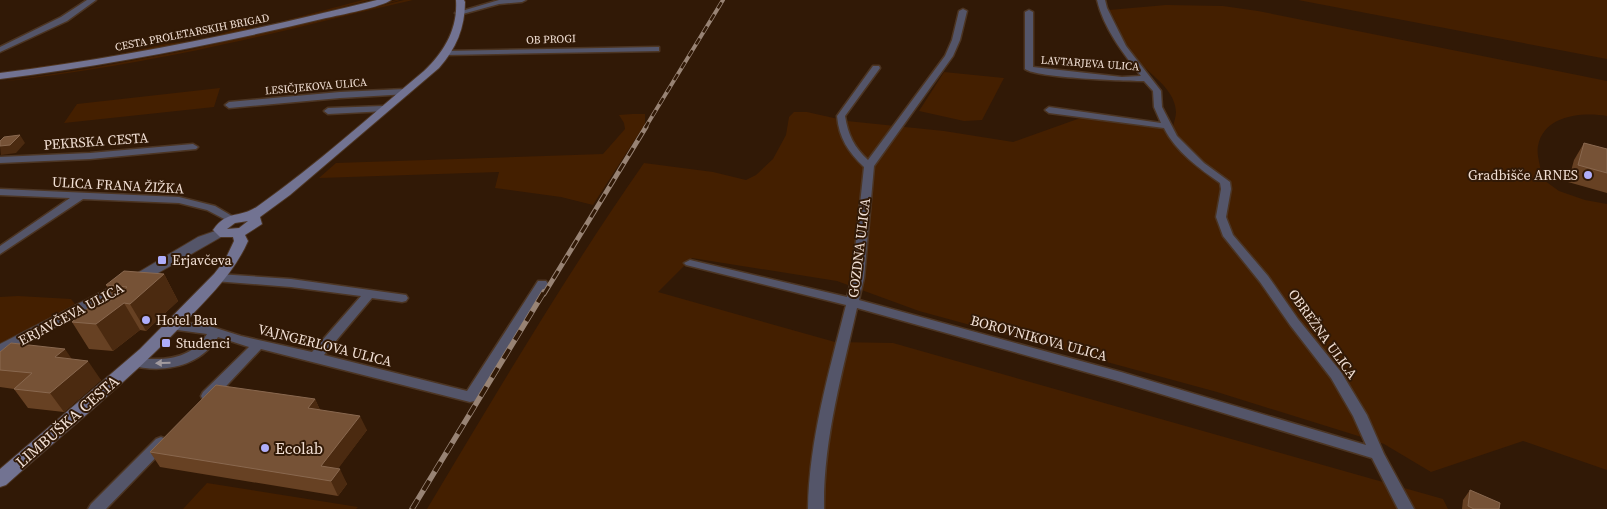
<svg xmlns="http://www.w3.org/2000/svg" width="1607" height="509" viewBox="0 0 1607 509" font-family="'Source Serif 4',serif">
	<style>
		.green { fill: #441f00 }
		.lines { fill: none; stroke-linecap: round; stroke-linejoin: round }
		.minor-casing { stroke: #4c3523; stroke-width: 3 }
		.tertiary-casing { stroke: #4c3523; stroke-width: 2 }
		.secondary-casing { stroke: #4c3523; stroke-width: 2 }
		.minor { fill: #545569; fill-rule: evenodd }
		.tertiary { fill: #545569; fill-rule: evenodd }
		.secondary { fill: #727392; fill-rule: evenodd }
		.rail-far2-casing { stroke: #988374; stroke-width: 4 }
		.rail-far1-casing { stroke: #988374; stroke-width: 5 }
		.rail-casing { stroke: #988374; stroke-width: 5.5 }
		.rail-far2 { stroke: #311906; stroke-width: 2.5; stroke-dasharray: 7; stroke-linecap: butt }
		.rail-far1 { stroke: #311906; stroke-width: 3; stroke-dasharray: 9; stroke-linecap: butt }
		.rail { stroke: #311906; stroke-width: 4; stroke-dasharray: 11; stroke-linecap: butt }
		.wall { fill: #674123 }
		.shaded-wall { fill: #4b2a10 }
		.building { fill: #765236; stroke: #89684f }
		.oneway { fill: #a29a9e }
		.poi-dot { fill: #afaefa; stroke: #311906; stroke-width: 2 }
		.labels { text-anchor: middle; stroke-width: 4; stroke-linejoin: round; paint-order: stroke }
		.far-street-label { font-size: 11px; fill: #f1dfd4; stroke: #311906 }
		.street-label { font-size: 14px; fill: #f1dfd4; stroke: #311906 }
		.poi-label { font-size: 14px; fill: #f1dfd4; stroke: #311906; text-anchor: start }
		.near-street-label { font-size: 16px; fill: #f1dfd4; stroke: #311906 }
		.near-poi-label { font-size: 16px; fill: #f1dfd4; stroke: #311906; text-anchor: start }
	</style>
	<rect width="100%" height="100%" fill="#311906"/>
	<path class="green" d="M363,0H369C303,18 237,35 169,48C113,58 57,65 0,72L101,58L165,44L205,39L242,27H246V29L272,24Z
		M397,0H400L367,9L404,0H413C350,14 288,31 225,44C150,61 75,73 0,82L86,69L189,50L331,17C296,22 261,34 227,41C152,57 76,70 0,79L94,66L197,47Z
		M1298,0H1607V59Z
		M1166,5L1223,6L1258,11L1607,81V116C1582,112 1544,115 1538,146C1536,156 1542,168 1541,178L1559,191L1585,200L1607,204V470L1523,441L1431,472L1384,444L1217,392L919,311L837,281L692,258L658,292L835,342L893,343L1443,499L1448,509H427C497,392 566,275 644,163L713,172L746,180L756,175L773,159L786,135L789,117L794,112H807L847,121L944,131L1013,142L1086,116L1173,127C1174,122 1176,116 1176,112C1175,85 1142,71 1130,51C1122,38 1118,23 1109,10Z
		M944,72L1004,78L982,120L964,121L919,111Z
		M220,88L214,107L64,123L77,104Z
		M632,114H645V124L593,205L561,197L495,188L499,172L319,178L336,163L603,154L625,129L624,123L619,115Z
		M18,296L71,299L75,304L51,319L0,345V297Z
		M207,483L358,507L356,509H183Z"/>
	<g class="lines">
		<g class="minor-casing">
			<path id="minor" d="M87,0H96L67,21L0,52V47L61,17Z
				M499,0H526L522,2L499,4L459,15L455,13Z
				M1097,0H1105L1107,8L1126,46L1161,91L1162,107L1177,136L1204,163L1230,182L1231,189L1226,217L1233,235L1268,276L1298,319L1341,372L1367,415L1384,454L1414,509H1398L1372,458L1118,381L857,308C842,374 823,441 824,509H808C809,440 829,372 846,305L686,265L684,263L690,260L847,297L852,278L864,167C848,152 839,138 837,116L873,66H879L880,68L845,116C848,135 854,147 868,160L945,56L952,40L959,11L963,9L967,11L960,40L953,56L874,166L864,278L859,300L1121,372L1366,445L1353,416L1331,378L1290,325L1260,282L1223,236L1216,217L1221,189L1220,183C1200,169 1176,152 1164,128L1049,113L1045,110L1049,107L1161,123L1154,107L1153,91L1144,81C1126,81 1037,78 1025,69V12L1029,10L1033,12V67L1122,77L1141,76C1123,53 1104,29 1097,0Z
				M656,47H659V51L446,55L442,53L446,51Z
				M405,89L408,90V94L340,98L229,108L225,105L229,102L340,92Z
				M383,106L386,107V111L328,114L324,111L328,108Z
				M193,144L198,147L196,149L90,159L0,163V157L90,153Z
				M0,189L179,197L215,206L237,219L232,222L228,221L207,210L179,203L83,199L0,254V246L70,198L0,195Z
				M218,274L291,279L406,295L408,298L406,301L402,302L372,298L324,355L467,391L538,281H546L548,284L475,401L470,402L261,349L213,400L208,401L203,400L201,396L203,392L249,347L218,337C200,367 162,374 130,365L128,362L130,359C137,357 143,359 150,359C173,360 194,355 207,334L170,329L168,326L170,323L174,322L203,324L241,336L312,352L361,296L291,287L214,281L212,278Z
				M161,437L166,439L168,443L166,447L106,509H88L91,504L156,439Z"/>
		</g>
		<g class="tertiary-casing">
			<path id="tertiary" d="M221,229L228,233L144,281L0,356V344L134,275L198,237Z"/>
		</g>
		<g class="secondary-casing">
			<path id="secondary" d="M377,0H391C382,7 340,15 326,18C218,44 110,65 0,79V73C127,57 252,31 377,0Z
				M456,0H464L465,2C465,28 456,49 439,68L290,195L260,217L262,224L245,235L248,241C234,273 209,297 186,321C130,380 66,431 6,485L0,487V469L140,349L214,274L225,260L234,241L233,237H220L213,230C228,209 240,219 258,206C316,165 370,116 424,71C444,52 458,29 456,0ZM248,221L239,228L227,229L235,223Z"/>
		</g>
		<use href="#minor" class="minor"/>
		<use href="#tertiary" class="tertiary"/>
		<use href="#secondary" class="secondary"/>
		<g class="rail-far2-casing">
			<path id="rail-far2" d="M645,128L723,0"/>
		</g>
		<g class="rail-far1-casing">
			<path id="rail-far1" d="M544,294L646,127"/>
		</g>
		<g class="rail-casing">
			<path id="rail" d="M412,509L544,292"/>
		</g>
		<use href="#rail-far2" class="rail-far2"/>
		<use href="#rail-far1" class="rail-far1"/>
		<use href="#rail" class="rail"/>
	</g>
	<path class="wall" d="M1584,143L1607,149V193L1568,182L1574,160Z
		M164,274L178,301L146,331L140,330L113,351L89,349L72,322L110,301L114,298L106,285Z
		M0,352L71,359L101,380L64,412L28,408L14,389L0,387Z
		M315,399L320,410L367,430L338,468L347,484L338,496L160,467L150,452Z
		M1470,490L1499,509H1462L1463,500Z"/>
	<path class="shaded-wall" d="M20,135L25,143L16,153L1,155L0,146Z
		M164,274L178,301L146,331L130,304Z
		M124,303L140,330L113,351L96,324Z
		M65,349L78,368L55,357Z
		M88,361L101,380L64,412L50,393Z
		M315,399L322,414L308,408Z
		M360,416L367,430L329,481L321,466Z
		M340,469L347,484L338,496L331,481Z"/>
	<path class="building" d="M20,135L10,145L0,146V141L4,137Z
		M1584,143L1607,149V173L1578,165Z
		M124,271L164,274L130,304L124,303L96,324L72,322L97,300L110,301L127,287L106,285Z
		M11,343L65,349L55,357L88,361L50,393L14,389L32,373L0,370V352Z
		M216,385L315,399L308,408L360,416L321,466L340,469L331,481L150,452Z
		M1470,490L1500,503L1499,509H1474L1468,506Z"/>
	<defs><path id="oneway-solid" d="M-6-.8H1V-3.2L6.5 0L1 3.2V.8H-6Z" transform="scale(1.25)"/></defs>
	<use class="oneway" href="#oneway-solid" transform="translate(163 363) rotate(179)"/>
	<g class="poi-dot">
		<circle cx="1588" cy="175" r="5"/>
		<rect x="157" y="255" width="10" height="10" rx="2.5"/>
		<circle cx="146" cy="320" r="5"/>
		<rect x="161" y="338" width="10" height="10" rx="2.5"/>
		<circle cx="265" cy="448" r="5"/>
	</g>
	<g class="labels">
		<g class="far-street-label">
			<text transform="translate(192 32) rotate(-11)" y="4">CESTA PROLETARSKIH BRIGAD</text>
			<text transform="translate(551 39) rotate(-2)" y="4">OB PROGI</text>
			<text transform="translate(1090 63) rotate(4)" y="4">LAVTARJEVA ULICA</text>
			<text transform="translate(316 86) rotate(-5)" y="4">LESIČJEKOVA ULICA</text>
		</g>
		<g class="street-label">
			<text transform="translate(96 141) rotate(-4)" y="5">PEKRSKA CESTA</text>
			<text transform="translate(118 185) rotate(3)" y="5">ULICA FRANA ŽIŽKA</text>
			<text transform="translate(859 248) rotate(-83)" y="5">GOZDNA ULICA</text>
			<text transform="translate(71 314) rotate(-28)" y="5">ERJAVČEVA ULICA</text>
			<text transform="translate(1323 334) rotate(54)" y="5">OBREŽNA ULICA</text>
			<text transform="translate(1039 338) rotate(15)" y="5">BOROVNIKOVA ULICA</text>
			<text transform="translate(325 345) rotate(14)" y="5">VAJNGERLOVA ULICA</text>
		</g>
		<g class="poi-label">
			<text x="1578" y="180" text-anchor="end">Gradbišče ARNES</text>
			<text x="172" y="265">Erjavčeva</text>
			<text x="156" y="325">Hotel Bau</text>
			<text x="176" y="348">Studenci</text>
		</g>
		<g class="near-street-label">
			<text transform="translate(67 421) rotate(-41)" y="6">LIMBUŠKA CESTA</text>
		</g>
		<g class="near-poi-label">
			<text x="275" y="454">Ecolab</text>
		</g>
	</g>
</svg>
